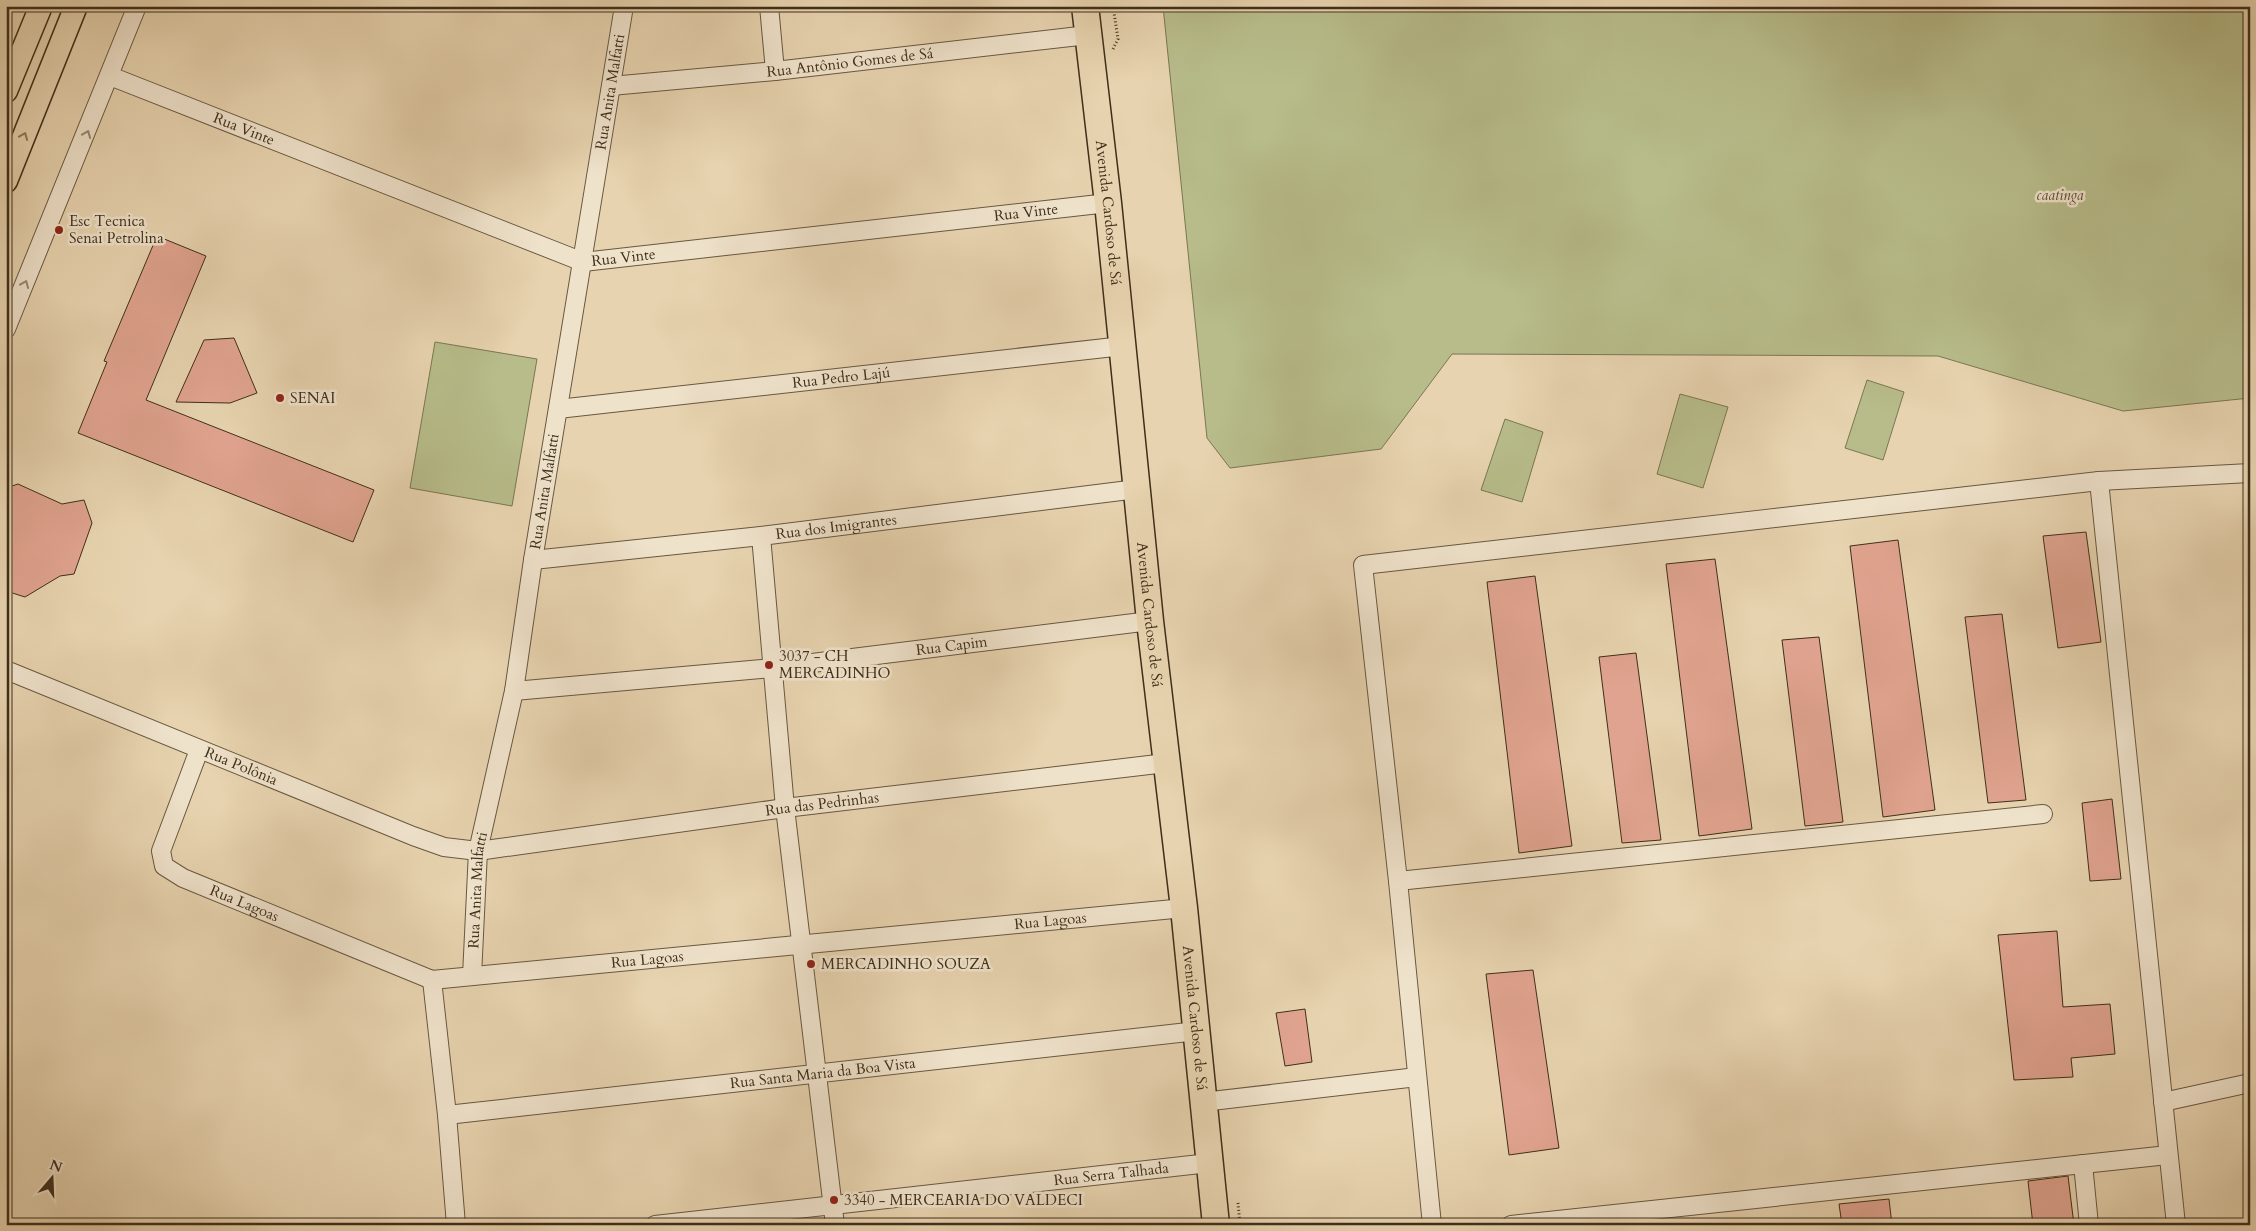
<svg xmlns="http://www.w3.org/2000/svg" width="2256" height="1231" viewBox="0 0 2256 1231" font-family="Cardo,serif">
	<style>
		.green { fill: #b7bc8a; stroke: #7b7652 }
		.building { fill: #e0a38f; stroke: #3f2f1a }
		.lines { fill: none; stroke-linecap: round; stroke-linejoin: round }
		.minor-casing { stroke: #69583f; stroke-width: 20 }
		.major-casing { stroke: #3f2f1a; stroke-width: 25 }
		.highway-casing { stroke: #3f2f1a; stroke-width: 29 }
		.path { stroke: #3f2f1a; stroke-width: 3; stroke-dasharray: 1 2.5; stroke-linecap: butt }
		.minor { stroke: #efe2cb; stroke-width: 18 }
		.major { stroke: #e7d3af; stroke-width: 22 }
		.highway { stroke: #e7d3af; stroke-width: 26 }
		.oneway { stroke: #978872 }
		.oneway2 { stroke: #8b795d }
		.poi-dot { fill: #8f2418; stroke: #efe2cb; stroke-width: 2 }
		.labels { text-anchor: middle; stroke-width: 5; stroke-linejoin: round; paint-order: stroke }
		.street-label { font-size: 15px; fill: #3f2f1a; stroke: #efe2cb }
		.park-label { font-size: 15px; font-style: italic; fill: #574b30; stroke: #efe2cb }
		.poi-label { font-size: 15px; fill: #3f2f1a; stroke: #efe2cb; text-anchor: start }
	</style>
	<rect width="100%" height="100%" fill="#e7d3af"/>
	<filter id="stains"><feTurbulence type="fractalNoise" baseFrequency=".004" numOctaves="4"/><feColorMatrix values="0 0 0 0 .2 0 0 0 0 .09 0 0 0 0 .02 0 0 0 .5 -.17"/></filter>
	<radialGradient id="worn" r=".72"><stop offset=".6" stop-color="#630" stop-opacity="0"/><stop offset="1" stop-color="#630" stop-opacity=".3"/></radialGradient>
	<path class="green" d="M1163,6H2250V398L2123,411L1938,356L1452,354L1381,449L1230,468L1207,438Z
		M435,342L537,359L512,506L410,488Z
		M1867,380L1904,392L1883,460L1845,448Z
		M1680,394L1728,407L1703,488L1657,474Z
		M1505,419L1543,432L1522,502L1481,490Z"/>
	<path class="building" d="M157,236L206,256L146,400L374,490L353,542L78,433L107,362L104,361Z
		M234,338L257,393L230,403L176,402L204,340Z
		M18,484L62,504L84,500L92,523L74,574L60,576L25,597L6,591V488Z
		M2086,532L2101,642L2058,648L2043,536Z
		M1898,540L1935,810L1883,817L1850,546Z
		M1715,559L1752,829L1699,836L1666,564Z
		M1535,576L1572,846L1519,853L1487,582Z
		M2002,614L2026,800L1988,803L1965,617Z
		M1819,637L1843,822L1805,826L1782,640Z
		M1636,653L1661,840L1622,843L1599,657Z
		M2112,799L2121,879L2090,881L2082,803Z
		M2057,931L2063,1007L2110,1004L2115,1054L2071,1058L2073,1077L2014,1080L1998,935Z
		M1533,970L1559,1148L1509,1155L1486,974Z
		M1305,1009L1312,1062L1285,1066L1276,1013Z
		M2068,1176L2074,1225H2033L2028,1181Z
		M1889,1199L1892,1225H1842L1839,1204Z"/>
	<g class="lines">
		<g class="minor-casing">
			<g id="minor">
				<path d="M769,6L775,71"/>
				<path id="s1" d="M110,76L583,262L1108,203"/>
				<path id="s2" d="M611,86L775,71L1088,35"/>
				<path d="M6,329L137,6"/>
				<path id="s3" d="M558,409L1123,346"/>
				<path d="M2099,481L2176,1225"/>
				<path d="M761,536L785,808L835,1225"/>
				<path id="s4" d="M533,560L761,536L1137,489"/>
				<path id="s5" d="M6,670L413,836L444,847L478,851L785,808L1166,763"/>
				<path id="s6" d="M514,691L772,668L1150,621"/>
				<path id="s7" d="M199,750L161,851L164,866L183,878L432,980L1184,908"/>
				<path d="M1398,881L2043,814"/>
				<path id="s8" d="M472,976L478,851L514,691L533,560L624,6"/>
				<path d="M432,980L447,1115L456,1225"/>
				<path d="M1203,1102L1417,1077"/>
				<path d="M2163,1102L2250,1083"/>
				<path id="s9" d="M447,1115L1197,1031"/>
				<path d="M2083,1164L2089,1225"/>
				<path id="s10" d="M655,1225L1209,1163"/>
				<path d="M1432,1225L1398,881L1363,565L2099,481L2250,473"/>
				<path d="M1511,1225L2168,1155"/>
			</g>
		</g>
		<g class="major-casing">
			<path id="major" d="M6,91L41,6
				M6,181L76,6"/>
		</g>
		<g class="highway-casing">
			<g id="highway">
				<path id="s11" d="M1085,6L1108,203L1150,621L1184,908L1216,1225"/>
			</g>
		</g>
		<path class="path" d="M1113,49L1118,39L1113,6
			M1238,1203L1240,1225"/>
		<use href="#minor" class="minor"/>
		<use href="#major" class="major"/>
		<use href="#highway" class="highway"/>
	</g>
	<defs><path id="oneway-chevron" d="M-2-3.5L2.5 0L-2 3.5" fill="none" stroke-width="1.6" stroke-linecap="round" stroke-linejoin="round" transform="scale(1.25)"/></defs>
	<g class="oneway">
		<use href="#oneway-chevron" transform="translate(87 134) rotate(-68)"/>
		<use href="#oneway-chevron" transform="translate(25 284) rotate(-68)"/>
	</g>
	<use class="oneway2" href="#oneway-chevron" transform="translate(24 136) rotate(-68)"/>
	<g class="poi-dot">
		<circle cx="59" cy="230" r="5"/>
		<circle cx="280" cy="398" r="5"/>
		<circle cx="769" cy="665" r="5"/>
		<circle cx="811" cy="964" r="5"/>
		<circle cx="834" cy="1200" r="5"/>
	</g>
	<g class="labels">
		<g class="street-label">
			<text dy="5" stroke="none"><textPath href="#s2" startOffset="240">Rua Antônio Gomes de Sá</textPath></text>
			<text dy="5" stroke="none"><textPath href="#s8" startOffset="896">Rua Anita Malfatti</textPath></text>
			<text dy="5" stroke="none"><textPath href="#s1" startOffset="144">Rua Vinte</textPath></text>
			<text dy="5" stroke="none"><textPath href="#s1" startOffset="954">Rua Vinte</textPath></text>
			<text dy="5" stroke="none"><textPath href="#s11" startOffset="208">Avenida Cardoso de Sá</textPath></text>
			<text dy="5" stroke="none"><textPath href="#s1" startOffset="549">Rua Vinte</textPath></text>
			<text dy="5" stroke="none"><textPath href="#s3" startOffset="285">Rua Pedro Lajú</textPath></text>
			<text dy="5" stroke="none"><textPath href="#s8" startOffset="491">Rua Anita Malfatti</textPath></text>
			<text dy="5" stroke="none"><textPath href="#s4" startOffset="305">Rua dos Imigrantes</textPath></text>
			<text dy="5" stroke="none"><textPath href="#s11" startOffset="612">Avenida Cardoso de Sá</textPath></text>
			<text dy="5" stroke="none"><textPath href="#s6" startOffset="440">Rua Capim</textPath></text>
			<text dy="5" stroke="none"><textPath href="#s5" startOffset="254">Rua Polônia</textPath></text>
			<text dy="5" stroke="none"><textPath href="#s5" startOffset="854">Rua das Pedrinhas</textPath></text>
			<text dy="5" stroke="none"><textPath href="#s8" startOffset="86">Rua Anita Malfatti</textPath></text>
			<text dy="5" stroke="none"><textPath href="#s7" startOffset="212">Rua Lagoas</textPath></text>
			<text dy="5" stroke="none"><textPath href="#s7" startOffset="1036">Rua Lagoas</textPath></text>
			<text dy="5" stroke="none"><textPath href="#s7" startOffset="631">Rua Lagoas</textPath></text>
			<text dy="5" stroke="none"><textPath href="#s11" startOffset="1018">Avenida Cardoso de Sá</textPath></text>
			<text dy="5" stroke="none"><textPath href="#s9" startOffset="378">Rua Santa Maria da Boa Vista</textPath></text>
			<text dy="5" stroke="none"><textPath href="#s10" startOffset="459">Rua Serra Talhada</textPath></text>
		</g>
		<g class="park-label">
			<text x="2060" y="200">caatinga</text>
		</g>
		<g class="poi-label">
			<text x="69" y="226">Esc Tecnica<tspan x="69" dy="17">Senai Petrolina</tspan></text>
			<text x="290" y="403">SENAI</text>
			<text x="779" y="661">3037 - CH<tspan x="779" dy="17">MERCADINHO</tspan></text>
			<text x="821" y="969">MERCADINHO SOUZA</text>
			<text x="844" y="1205">3340 - MERCEARIA DO VALDECI</text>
		</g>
	</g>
	<rect width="2256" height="1231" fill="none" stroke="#e7d3af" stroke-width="25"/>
	<rect x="8" y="8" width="2241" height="1216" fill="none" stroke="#3f2f1a" stroke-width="2.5"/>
	<rect x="12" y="12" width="2231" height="1206" fill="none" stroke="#3f2f1a"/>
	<g transform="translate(52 1178) rotate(19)" stroke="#efe2cb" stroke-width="4" paint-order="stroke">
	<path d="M0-4L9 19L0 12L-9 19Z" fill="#3f2f1a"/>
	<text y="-8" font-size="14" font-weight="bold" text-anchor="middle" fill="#3f2f1a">N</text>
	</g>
	<rect width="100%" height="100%" filter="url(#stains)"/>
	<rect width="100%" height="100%" fill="url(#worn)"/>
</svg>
